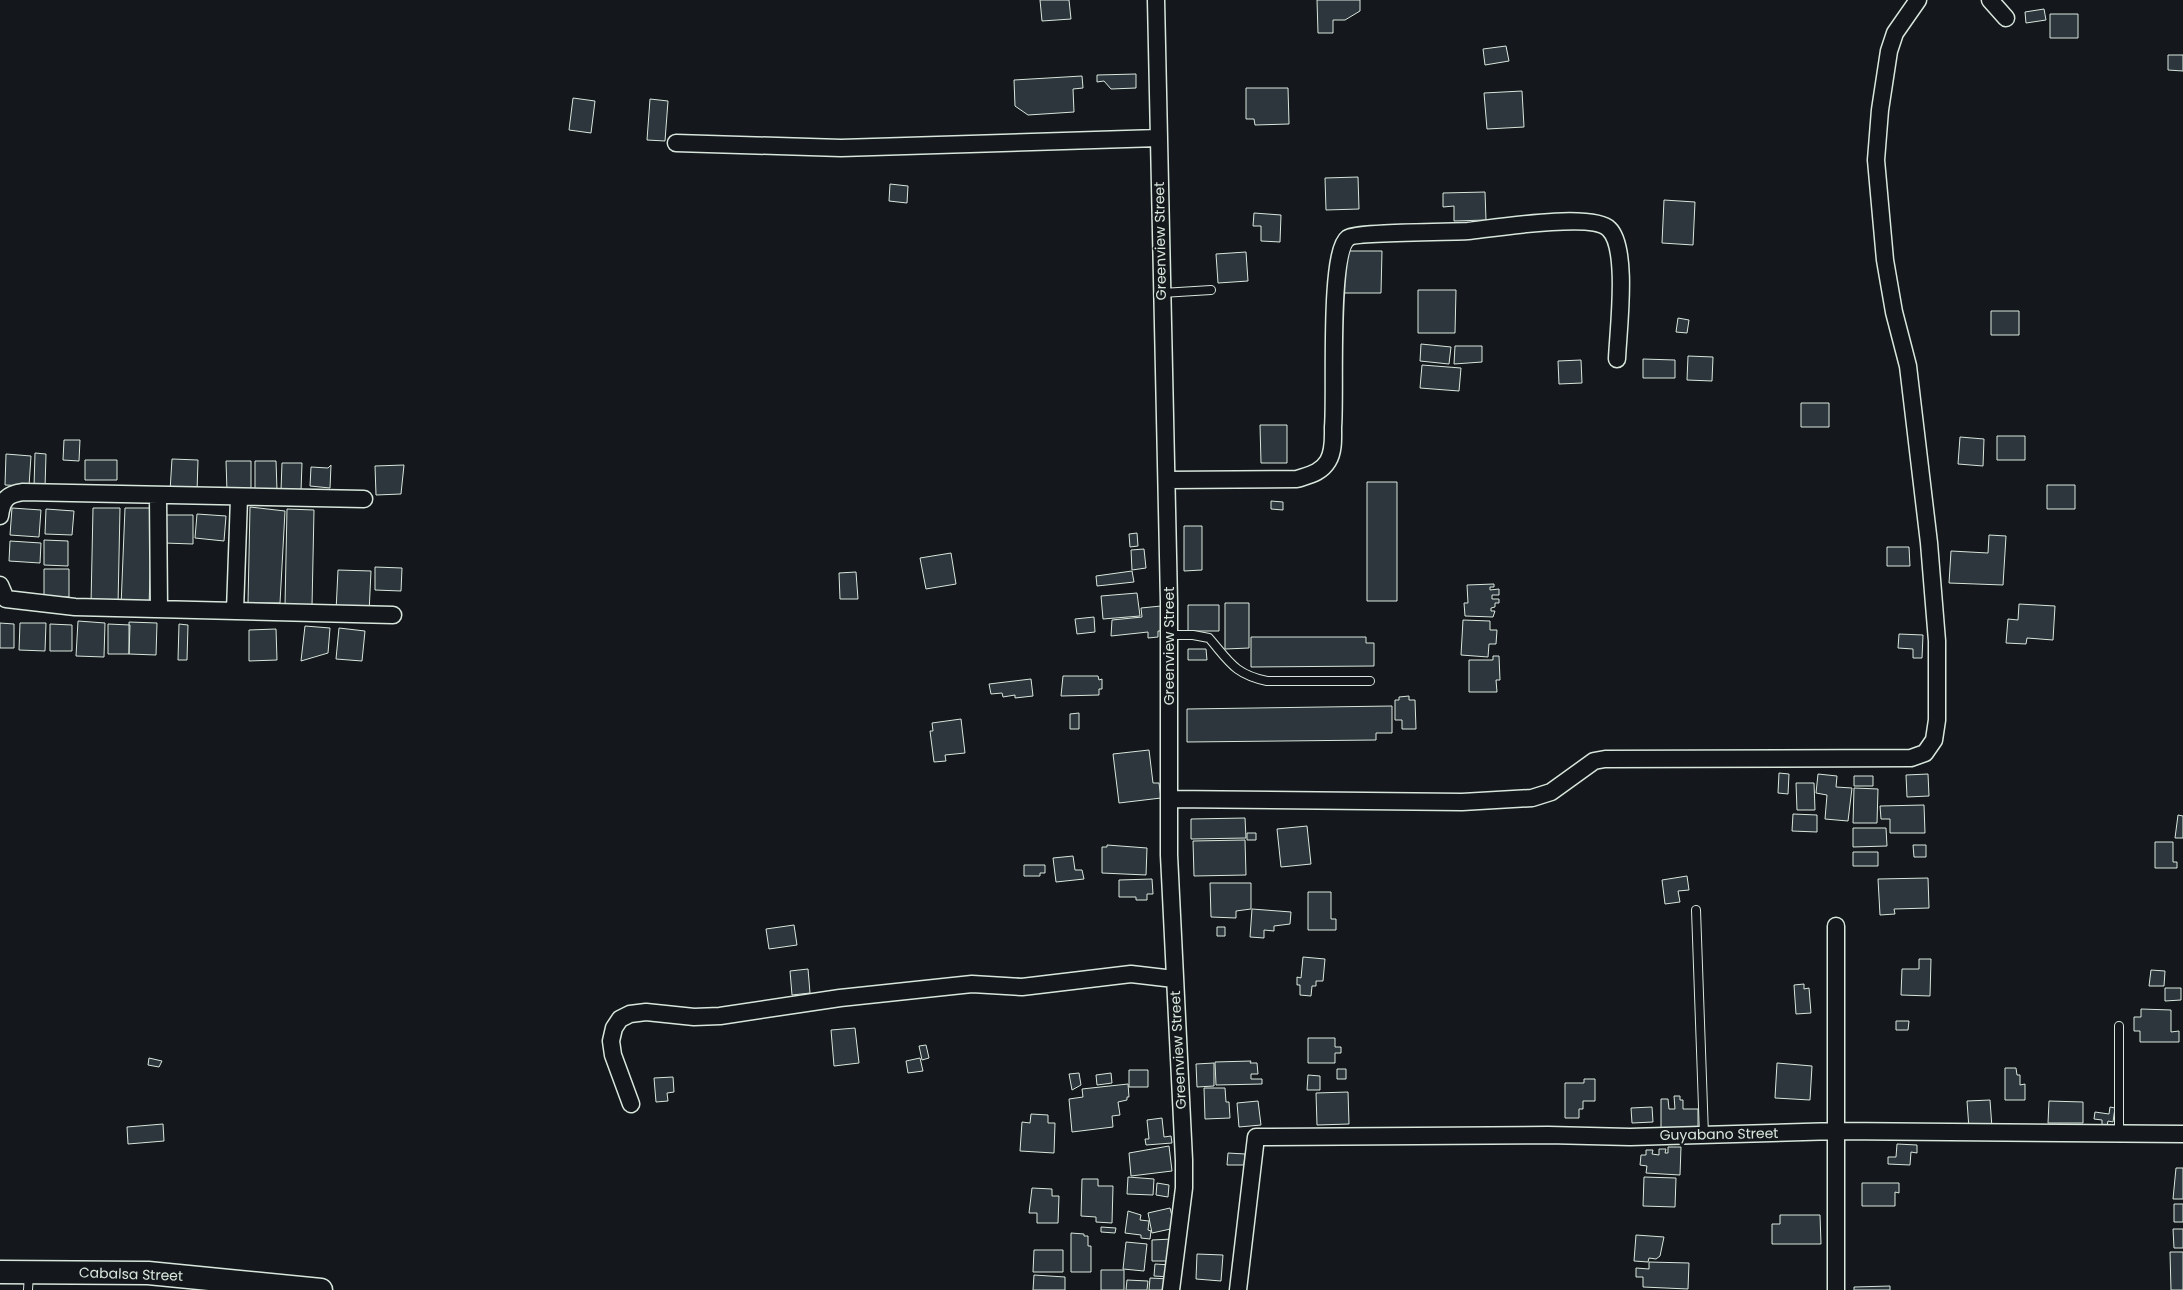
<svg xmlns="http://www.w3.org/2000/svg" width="2183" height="1290" viewBox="0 0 2183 1290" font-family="Poppins,sans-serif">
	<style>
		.building { fill: #2c363c; stroke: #d8e6dc }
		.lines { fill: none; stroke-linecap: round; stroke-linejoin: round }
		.lane-casing { stroke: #d8e6dc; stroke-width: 10 }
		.street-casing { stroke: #d8e6dc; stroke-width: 19 }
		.secondary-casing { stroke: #d8e6dc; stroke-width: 25 }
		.lane { stroke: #14181c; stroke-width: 8 }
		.street { stroke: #14181c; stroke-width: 16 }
		.secondary { stroke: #14181c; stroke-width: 22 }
		.labels { text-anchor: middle; stroke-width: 4; stroke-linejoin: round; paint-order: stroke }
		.street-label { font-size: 14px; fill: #d8e6dc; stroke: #14181c }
	</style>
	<rect width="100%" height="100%" fill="#14181c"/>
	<path class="building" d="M1040,0H1069L1071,19L1042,21Z
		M1317,0H1360V11L1345,20H1333V33H1318Z
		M2044,9L2046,20L2026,23L2025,12Z
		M2050,14H2078V38H2050Z
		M1506,46L1509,61L1485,65L1483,49Z
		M2168,55H2183V71L2168,70Z
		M1136,74V88L1111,89L1104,81L1097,82V75Z
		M1082,76L1083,88L1073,89L1074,112L1028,115L1015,106L1014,80Z
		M1246,88H1288L1289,124L1255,125L1254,119H1246Z
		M1522,91L1524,127L1487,129L1484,93Z
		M573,98L595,101L591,133L569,130Z
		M650,99L668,101L665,141L647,140Z
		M1358,177L1359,209L1326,210L1325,178Z
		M890,184L908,186L907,203L889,201Z
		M1485,192L1486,220L1454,221V206L1443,207V193Z
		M1664,200L1695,202L1693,245L1662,243Z
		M1254,213L1281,215L1280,242L1261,241V226H1253Z
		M1344,251H1382L1381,293H1343Z
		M1246,252L1248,281L1218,283L1216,254Z
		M1418,290H1456L1455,333H1418Z
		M1991,311H2019V335H1991Z
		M1678,318L1689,320L1687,333L1676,332Z
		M1421,344L1451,347L1449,364L1420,361Z
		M1455,346H1482V362L1454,364Z
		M1688,356L1713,357L1712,381L1687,380Z
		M1643,359L1675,360V378H1643Z
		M1581,360L1582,383L1559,384L1558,361Z
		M1422,365L1461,368L1459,391L1420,388Z
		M1801,403H1829V427H1801Z
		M1260,425H1287V463H1261Z
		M1997,436H2025V460H1997Z
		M1960,437L1984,439L1983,466L1958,464Z
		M64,440H80L79,461L63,460Z
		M35,453L46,454L45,488L34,487Z
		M6,454L31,456L29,486L5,485Z
		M172,459L198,460L197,492L170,491Z
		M85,460H117V480H85Z
		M226,461H251V490L227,491Z
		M255,461H276L277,490H255Z
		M282,463H302L301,491L281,490Z
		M331,465L330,488L310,486L311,467L328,468Z
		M404,465L401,494L376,495L375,466Z
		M1367,482H1397V601H1367Z
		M2047,485H2075V509H2047Z
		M1271,501L1283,502V510L1271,509Z
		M250,507L285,511L280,603H248Z
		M12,508L41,510L39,537L10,535Z
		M93,508H120L118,605L91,604Z
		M125,508H152L149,607L121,606Z
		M46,509L74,511L72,535L45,534Z
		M287,509L314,510L312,606L285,605Z
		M197,514L226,516L224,541L195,538Z
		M165,515H193V544L164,543Z
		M1184,526H1202V570L1184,571Z
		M1137,533L1138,546L1130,547L1129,534Z
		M1989,535L2006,536L2003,585L1949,583L1951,551L1988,553Z
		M44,540L68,541V566L44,565Z
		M10,541L41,543L40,563L9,561Z
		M1887,547H1909L1910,566H1887Z
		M1144,549L1146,568L1132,570L1131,550Z
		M951,553L956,584L926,589L920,558Z
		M375,567L402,568L401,591L375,590Z
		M44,569H69V597H44Z
		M338,570L371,571L369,613L336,611Z
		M1132,571L1134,582L1097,586L1096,576Z
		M856,572L858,599H840L839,573Z
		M1494,584V587H1490V590L1499,589V595H1492V599H1499V603H1495V607L1491,608V611H1495L1493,617L1465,616L1464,603H1468L1467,585Z
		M1137,593L1140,616L1103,619L1101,596Z
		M1225,603H1249V648L1225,649Z
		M2019,604L2055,606L2053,640L2027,638L2026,644L2006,643L2008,619L2018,620Z
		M1188,605H1219V631H1188Z
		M1161,606L1163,631H1158V637L1148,638V632L1111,636L1112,620L1142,617L1141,608Z
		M1094,617L1095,632L1077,634L1075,619Z
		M1463,620L1490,621V630H1497L1496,644H1489L1488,657L1461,655Z
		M78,621L105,623L104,657L76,656Z
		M129,622L157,623L156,655L129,654Z
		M0,623L14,624V648H0Z
		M20,623H46L45,651L19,650Z
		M50,624L72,625V651H50Z
		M108,624L130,625L129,654H108Z
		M179,624L188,625L187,660H178Z
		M305,626L330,628L328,653L301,661Z
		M339,628L365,631L362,661L336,659Z
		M276,629L277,660L249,661V630Z
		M1899,634L1923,635L1922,658H1913V649L1898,648Z
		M1251,637H1366V643H1374V666L1251,667Z
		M1188,649H1206L1207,660H1188Z
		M1493,656H1499L1500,680H1496L1497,692H1469V660H1493Z
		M1063,676H1098L1099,680L1102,679V689H1099V695L1061,696Z
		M1031,679L1033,696L1015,698V695L1003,697L1002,693L991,694L989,684Z
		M1409,696V700H1415L1416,729H1402V720H1395V700H1399V697Z
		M1392,706V733H1376V740L1187,742V709Z
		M1079,713V729H1070V714Z
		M961,719L965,753L945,755L946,761L934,762L930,731H933L932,723Z
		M1149,750L1153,783H1159L1161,798L1119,803L1113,754Z
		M1779,773L1789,774L1788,794L1778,793Z
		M1818,774L1837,776L1836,787L1852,788L1848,821L1825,819L1827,795L1816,793Z
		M1928,774L1929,796L1907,797L1906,775Z
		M1854,776H1873V786H1854Z
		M1796,783H1814L1815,810H1797Z
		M1854,788L1878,789L1877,823H1853Z
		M1924,805L1925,833H1890V819H1881L1880,806Z
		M1793,814L1817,815V832L1792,831Z
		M2178,815L2183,816V838H2175Z
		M1245,818L1246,838L1191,839V819Z
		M1307,826L1311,864L1281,867L1277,829Z
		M1853,828H1886L1887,846L1853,847Z
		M1247,833H1256V840H1247Z
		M1245,840L1246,875L1194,876L1193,841Z
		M2155,842H2173V862H2177V868H2155Z
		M1107,845L1147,848L1146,875L1102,873V847H1107Z
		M1913,845H1926V857H1914Z
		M1853,852H1878V866H1853Z
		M1073,856L1075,870H1082L1084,879L1056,882L1053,858Z
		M1024,865H1045V873H1040V876H1024Z
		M1687,876L1689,890L1678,891L1680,902L1665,904L1662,880Z
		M1928,878L1929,908L1894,909L1895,914L1880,915L1878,879Z
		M1152,879L1153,894H1147V900H1136V897H1119V880Z
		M1210,883H1251V909L1236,911V918L1211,917Z
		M1308,892H1331V919H1336V930H1308Z
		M1252,909L1291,912L1290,924L1274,926V931L1264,930V938L1250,937Z
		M794,925L797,945L769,949L766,929Z
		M1217,927H1225V936H1217Z
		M1303,957L1325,959L1323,981H1316V986H1312L1311,996L1300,995V985H1297V977L1301,978Z
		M1919,959H1931L1930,996L1901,995L1902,969H1919Z
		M808,969L810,993L792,995L790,971Z
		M2151,970L2165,971L2164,986H2149Z
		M1804,984V989L1809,988L1811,1013L1796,1014L1794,985Z
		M2165,988H2181V1000L2165,1001Z
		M2141,1009L2171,1010V1032L2179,1031V1042H2140V1031H2134V1017H2141Z
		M1896,1021H1909L1908,1030H1896Z
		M855,1028L859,1063L834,1066L831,1030Z
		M1308,1038H1335V1047H1341V1053H1335V1063H1308Z
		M926,1045L929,1058L922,1060L919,1046Z
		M149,1058L162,1061L159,1067L148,1065Z
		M920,1058L923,1071L908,1073L906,1061Z
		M1251,1061L1250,1063H1257L1258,1074H1251V1079H1262V1084L1216,1085L1215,1062Z
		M1214,1063V1086L1197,1087L1196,1064Z
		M1777,1063L1812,1066L1810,1100L1775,1098Z
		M2005,1068H2016L2017,1075H2020V1085L2025,1084V1100H2005Z
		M1337,1069H1346V1079H1337Z
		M1129,1070H1148V1087H1129Z
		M1079,1073L1081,1085L1072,1090L1069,1074Z
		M1111,1073L1112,1083L1097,1085L1096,1075Z
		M1308,1075L1320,1076V1090H1307Z
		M673,1077L674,1092L667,1093L668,1101L656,1102L654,1078Z
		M1584,1079H1595V1101H1583V1109H1579V1118H1565V1083H1584Z
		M1128,1084L1129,1097H1127V1100L1118,1102L1120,1115L1112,1116L1113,1127L1072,1132L1069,1099L1083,1097L1082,1089Z
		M1204,1088H1225L1226,1102H1229L1230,1118L1205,1119Z
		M1348,1092L1349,1124L1317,1125L1316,1093Z
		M1674,1096H1680V1100H1683V1109H1698V1134H1661V1099H1668L1669,1109H1675Z
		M1990,1100L1992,1128L1969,1129L1967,1101Z
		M1258,1101L1261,1125L1239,1127L1237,1103Z
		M2049,1101L2083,1102V1123H2048Z
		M1652,1107L1653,1122L1632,1123L1631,1108Z
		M2110,1107L2115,1108L2113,1122L2108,1121L2107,1126L2102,1125V1120L2094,1119L2095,1112L2109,1114Z
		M1031,1114L1048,1115V1123H1055L1054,1153L1020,1151L1022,1122L1030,1123Z
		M1162,1118L1164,1137L1171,1136L1172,1143L1146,1145L1145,1139H1149L1147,1120Z
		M163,1124L164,1141L128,1144L127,1127Z
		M1897,1144L1917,1145V1153L1911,1152L1910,1165L1888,1164V1157H1896Z
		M1169,1146L1172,1171L1131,1176L1129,1153Z
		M1668,1147H1681L1680,1175L1646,1173L1647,1166L1640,1165L1641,1155H1646V1150H1653L1652,1154L1659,1155V1149H1666L1665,1153H1668Z
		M1228,1153L1245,1154L1244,1165H1227Z
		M2176,1168H2183V1199H2173Z
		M1128,1177L1154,1179L1153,1195L1127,1194Z
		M1644,1177L1676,1178L1675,1207L1643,1206Z
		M1082,1179H1098V1186H1113L1112,1223L1096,1222V1217L1081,1216Z
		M1157,1183L1169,1185L1168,1197L1156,1195Z
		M1862,1183H1899V1193L1895,1192V1206H1862Z
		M1032,1188L1052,1189V1196H1059L1058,1223H1037V1213H1029Z
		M2174,1204H2183V1222H2174Z
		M1170,1208L1175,1228L1152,1233L1148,1213Z
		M1128,1211L1141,1215L1140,1220L1149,1221L1148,1230L1151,1231L1150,1239L1141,1238V1235L1125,1233Z
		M1780,1215H1820L1821,1244H1772V1224H1780Z
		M1101,1227L1116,1228L1115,1233L1101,1232Z
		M2173,1229H2183V1248H2174Z
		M1071,1233L1084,1234V1236H1088V1246H1091V1272H1071Z
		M1636,1235L1664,1237L1660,1256L1656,1259L1649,1258L1648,1262L1634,1261Z
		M1172,1239V1261H1152V1240Z
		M1126,1242L1147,1244L1144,1271L1123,1269Z
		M1034,1250H1063V1272H1033Z
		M2170,1252H2183V1290H2171Z
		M1197,1254L1223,1255L1221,1281L1196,1279Z
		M1649,1262L1689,1263L1688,1289L1643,1287V1277H1636V1268L1649,1269Z
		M1155,1264L1171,1265L1170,1277L1154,1276Z
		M1101,1270H1124V1290H1101Z
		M1034,1275L1065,1277V1290H1033Z
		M1150,1278L1169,1279V1290H1149Z
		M1127,1280L1148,1281L1147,1290H1126Z
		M1890,1286V1290H1854V1287Z"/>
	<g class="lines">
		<g class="lane-casing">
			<path id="lane" d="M1162,293L1211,290
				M1169,635H1193L1209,638C1229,661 1234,674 1267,681H1370
				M1696,910L1704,1135
				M2119,1133V1026
				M28,1290L29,1274"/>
		</g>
		<g class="street-casing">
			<path id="street" d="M1156,0L1169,602V855L1184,1160V1188L1171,1290
				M1990,0L2006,18
				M676,143L841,148L1158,138
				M1167,480L1297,479C1309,475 1321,473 1328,461C1334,451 1333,438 1333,427C1336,395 1328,253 1348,238C1355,232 1450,232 1468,231C1495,228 1593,212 1609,229C1629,248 1618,331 1617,359
				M158,495L159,609
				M0,516C2,500 7,494 23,492L364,499
				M0,585L6,599L75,607L393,615
				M235,611L239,498
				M1169,799L1462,802L1532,798L1551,792L1594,761L1605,759L1911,758L1925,753L1934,740L1937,720V641L1929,543L1908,366L1894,312L1885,260L1876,160L1880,110L1889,51L1895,33L1918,0
				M631,1104L613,1055L611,1041L614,1028L620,1019L630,1014L646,1012L694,1017L720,1016L840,998L972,984L1022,987L1131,974L1174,979
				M1238,1290L1256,1137L1548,1135L1630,1137L1837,1131L2183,1134
				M1836,1290V926"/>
		</g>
		<g class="secondary-casing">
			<path id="secondary" d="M0,1272L148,1273L321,1290"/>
		</g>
		<use href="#lane" class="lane"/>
		<use href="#street" class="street"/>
		<use href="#secondary" class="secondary"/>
	</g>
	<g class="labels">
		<g class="street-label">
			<text transform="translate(1160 241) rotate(-91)" y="5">Greenview Street</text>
			<text transform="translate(1169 646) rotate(-90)" y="5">Greenview Street</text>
			<text transform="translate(1178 1050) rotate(-93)" y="5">Greenview Street</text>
			<text transform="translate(1719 1134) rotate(-1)" y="5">Guyabano Street</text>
			<text transform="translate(131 1274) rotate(2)" y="5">Cabalsa Street</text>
		</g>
	</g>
</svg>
